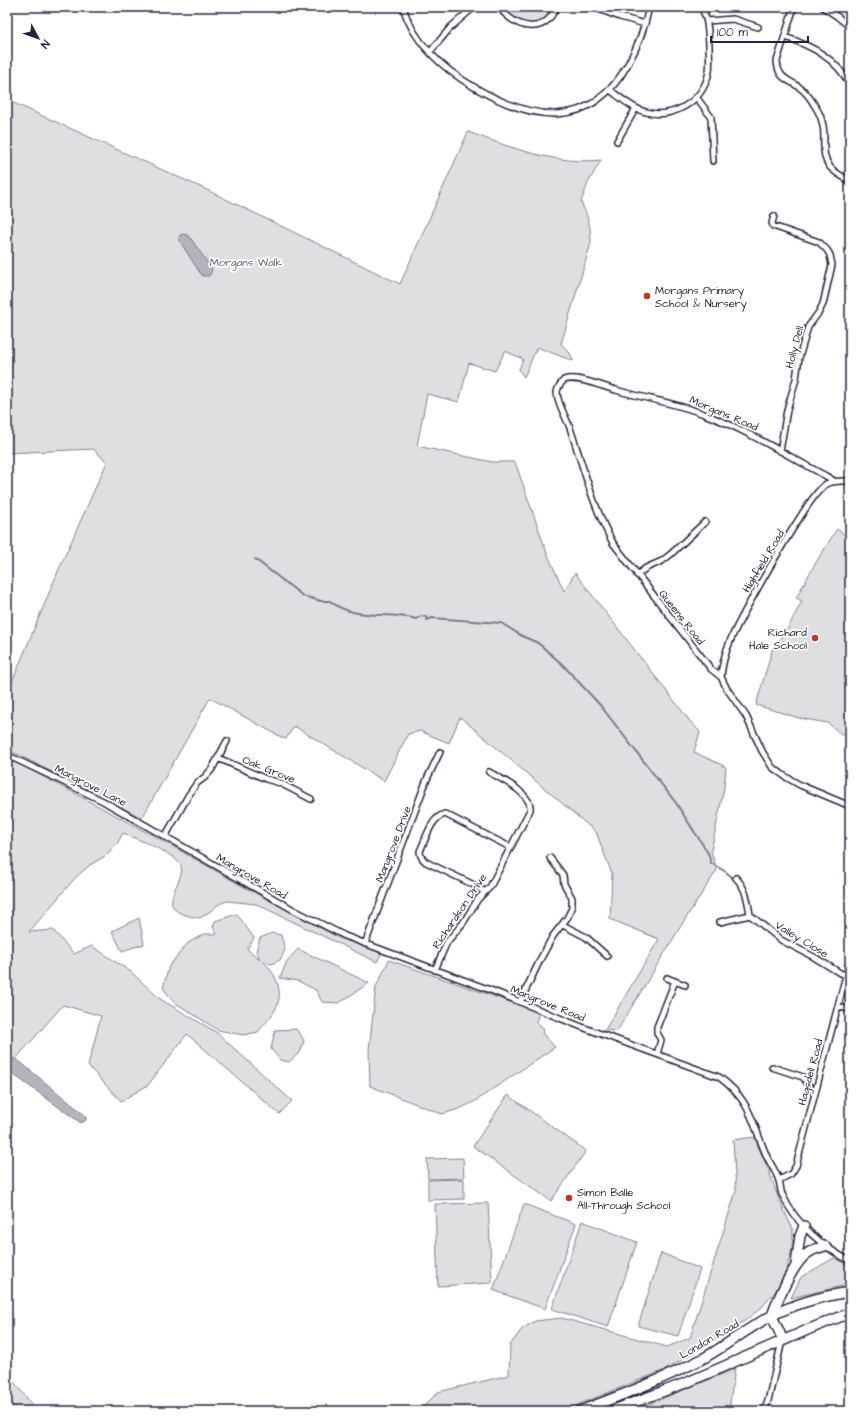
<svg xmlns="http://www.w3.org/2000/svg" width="857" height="1418" viewBox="0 0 857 1418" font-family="'Architects Daughter',sans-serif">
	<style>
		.green { fill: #dfdfe2; stroke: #80808e }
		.water { fill: #b4b4bc; stroke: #7a7a88 }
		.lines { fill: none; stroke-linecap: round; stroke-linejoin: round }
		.stream { stroke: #7a7a88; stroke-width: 2 }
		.minor-casing { stroke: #22223b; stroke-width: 8 }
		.trunk-casing { stroke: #22223b; stroke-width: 12 }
		.minor { stroke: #fff; stroke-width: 5 }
		.trunk { stroke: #fff; stroke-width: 9 }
		.poi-dot { fill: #c8321e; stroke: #fff; stroke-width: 1.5 }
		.labels { text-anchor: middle; stroke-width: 3.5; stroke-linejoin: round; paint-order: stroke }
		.park-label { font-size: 11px; fill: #5b5b6d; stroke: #fff }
		.poi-label { font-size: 11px; fill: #22223b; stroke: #fff; text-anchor: start }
		.street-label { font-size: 11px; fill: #22223b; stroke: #fff }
	</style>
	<rect width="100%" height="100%" fill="#fff"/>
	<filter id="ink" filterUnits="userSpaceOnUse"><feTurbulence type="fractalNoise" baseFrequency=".025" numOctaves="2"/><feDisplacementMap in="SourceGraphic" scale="8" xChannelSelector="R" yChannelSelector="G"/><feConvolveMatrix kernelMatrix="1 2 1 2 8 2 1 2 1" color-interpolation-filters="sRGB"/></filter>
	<g filter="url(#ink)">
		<path class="green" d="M501,7H554C547,23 530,29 515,20C510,17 506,11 501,7Z
			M7,100L207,190L400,284L468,132C510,147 555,165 601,160L588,183L581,202C588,217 591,226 591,243L561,344L570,353L573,361L537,347L524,377L519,370L523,359L505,351L495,371L469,363L459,402L427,394L417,446L492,462H515L547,553L564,591L575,573L689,720L700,732L694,752L726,767L724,788L711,851L717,870L684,921L617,1031L605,1030L659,939L610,919L612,874L596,832L460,717L449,743L420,731L408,734L384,781L294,726L286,739L283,738L210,698L142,818L7,749V694L59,569L107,462L93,449L7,453Z
			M837,529L850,539V740L847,739L828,723L799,718L756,705L773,647L787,630L802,601L796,598L815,564Z
			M7,757L165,842L239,884L341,939L382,952L377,962L256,904L227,901L219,904L212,910L200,918C144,911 190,881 180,864C173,853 137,839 123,833L117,844L105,856L90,865L75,878L29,932L53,930L74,954L92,946L131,972L160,999L216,1032L292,1101L279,1114L187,1034L148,1085L121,1101L88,1066L101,1016L63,1005L7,1069Z
			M237,914L254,938L247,949L260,959L256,951L260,938L272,933L281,935L285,950L280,960L271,964L263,961C276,974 285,992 275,1010C271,1018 263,1025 258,1032L243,1035L218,1030L174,1002L163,988L169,966L188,943L204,934H217L213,927L215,921Z
			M139,918L144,944L122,951L112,931Z
			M298,949L369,983L339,1003L322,1002L316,990L298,981L280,978L287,961Z
			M389,960L539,1012L536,1022L544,1030L542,1033L555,1047L474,1102L459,1109L442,1114L370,1086L369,1050L376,987Z
			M296,1029L304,1040L301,1051L289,1062L280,1060L271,1049L275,1030Z
			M7,1095L12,1136L7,1140Z
			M508,1095L586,1151L551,1201L473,1146Z
			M754,1137L769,1171L778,1197L793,1230L792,1248L787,1269L775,1292L761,1308L746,1320L667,1369L562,1411H419L438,1392L509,1375L510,1345L522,1329L535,1321L562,1318L667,1347L690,1338L736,1191L733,1140Z
			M463,1158L464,1178L428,1179L427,1159Z
			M464,1179V1199L428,1200V1180Z
			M488,1203L492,1283L438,1286L435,1204Z
			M524,1204L576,1224L545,1309L493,1290Z
			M582,1221L637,1242L608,1327L552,1309Z
			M661,1253L700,1269L678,1336L638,1326Z
			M834,1258L850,1266V1282L846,1285L791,1298L801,1277Z
			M735,1369L730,1403L731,1411H632Z
			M7,1373L33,1406L37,1411H7Z"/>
		<path class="water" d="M184,234L189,236L212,269L211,273L209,276H203L200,273L179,240L180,235Z
			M7,1054L10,1057L19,1061L86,1116V1120L81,1123L7,1070Z"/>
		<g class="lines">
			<path class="stream" d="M255,559L303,596L321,601H330C354,621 387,611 416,619L421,616L426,617L427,620L432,618L501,623L522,636L538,643L562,664L600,705L676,803L708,853L711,863L726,872L734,879"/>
			<g class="minor-casing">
				<path id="minor" d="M403,7C413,42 443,69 474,87C532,121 590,132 628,64C638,46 645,27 649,7
					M499,7C515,28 544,37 556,7
					M593,7L620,17L645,24
					M794,7L777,61C778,79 788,79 799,87C806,92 811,99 815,106C819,112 822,119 823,126C826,140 820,154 830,167C835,173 843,177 850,181
					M823,7L838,17L850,27
					M707,21L733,19L758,27
					M785,37C812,46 836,58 850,85
					M430,52L451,27L474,7
					M610,90C621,98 633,109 646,112C673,119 701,102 708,76C711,66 709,56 709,45C708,32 708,18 701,7
					M697,98L711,117L713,161
					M617,141L636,108
					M774,216L772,223L773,226L819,242L827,250L830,255L832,265L823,304L819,312L808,327L799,358L796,379L787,410L780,451
					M834,481L826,476C786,455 747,430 704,414C676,403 646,399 616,390C604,387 576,375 564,380C560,384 557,388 557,393C558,405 566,417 570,428C583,466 593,507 613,543L711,669L721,677L727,689L746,716L762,751L772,767L786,777L800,785L850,806
					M637,575L646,568L662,561L671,554L705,522
					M721,677C723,647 741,619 755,593C768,570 781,547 795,525C803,513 814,493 826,484C833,480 842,481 850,481
					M7,755L103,801L292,909L345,936L493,991L582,1027L719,1077C752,1101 752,1123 767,1157C771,1165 777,1173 779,1181C781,1186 780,1192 783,1196C795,1223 824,1248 850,1261
					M218,758L266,779L280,783L311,799
					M165,837L188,796L197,783L205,777L212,769L227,741
					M736,878C746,888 748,901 750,915L781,940L814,957L840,973L846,975
					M485,892L472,884L426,862C422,859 420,856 420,851C426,839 431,817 445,814L510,847
					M720,922L750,915
					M563,925L586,937L607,956
					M365,944L427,779L440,752
					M435,970L447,942L463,923L478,899L490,887L530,810C533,794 501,779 489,772
					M667,978L685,985
					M520,1002L541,958L553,936L567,918L572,908V898L564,884L563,875L550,858
					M838,1006L850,1010
					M657,1054L661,1040L657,1033V1027L675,981
					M772,1067L803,1077L814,1093
					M779,1180L791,1174L796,1166L850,960
					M764,1411L768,1401L782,1341"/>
			</g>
			<g class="trunk-casing">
				<path id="trunk" d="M796,1264L800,1236L804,1226
					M783,1340L772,1316C777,1300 794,1262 808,1253C813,1249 819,1248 825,1246
					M580,1411C622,1395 664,1379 704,1358C727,1345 748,1328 771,1316C796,1303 823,1296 850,1292
					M611,1411L688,1382L812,1328L850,1313"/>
			</g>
			<use href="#minor" class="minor"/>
			<use href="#trunk" class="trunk"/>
		</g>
	</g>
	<g class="poi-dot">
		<circle cx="647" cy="296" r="4"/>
		<circle cx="815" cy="638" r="4"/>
		<circle cx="569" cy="1198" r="4"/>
	</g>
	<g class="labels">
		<g class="park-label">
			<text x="246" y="266">Morgans Walk</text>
		</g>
		<g class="poi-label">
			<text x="655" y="294">Morgans Primary<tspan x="655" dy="13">School &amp; Nursery</tspan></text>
			<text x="807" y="636" text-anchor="end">Richard<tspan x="807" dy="13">Hale School</tspan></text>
			<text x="577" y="1196">Simon Balle<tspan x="577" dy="13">All-Through School</tspan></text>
		</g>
		<g class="street-label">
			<text transform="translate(794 347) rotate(-75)" y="4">Holly Dell</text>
			<text transform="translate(724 413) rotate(23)" y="4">Morgans Road</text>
			<text transform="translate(763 561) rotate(-59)" y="4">Highfield Road</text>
			<text transform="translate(682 617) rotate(52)" y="4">Queens Road</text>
			<text transform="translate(269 769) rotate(22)" y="4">Oak Grove</text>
			<text transform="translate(91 785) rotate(27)" y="4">Mangrove Lane</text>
			<text transform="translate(393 844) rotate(-69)" y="4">Mangrove Drive</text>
			<text transform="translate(252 876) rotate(30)" y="4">Mangrove Road</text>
			<text transform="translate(459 911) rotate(-56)" y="4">Richardson Drive</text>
			<text transform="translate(802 939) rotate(31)" y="4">Valley Close</text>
			<text transform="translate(548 1003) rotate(22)" y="4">Mangrove Road</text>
			<text transform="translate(810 1072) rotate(-75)" y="4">Hagsdell Road</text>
			<text transform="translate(709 1339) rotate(-30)" y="4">London Road</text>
		</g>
	</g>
	<rect width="857" height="1418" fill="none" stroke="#fff" stroke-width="24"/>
	<rect x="12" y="12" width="833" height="1394" fill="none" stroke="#22223b" stroke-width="1.5" filter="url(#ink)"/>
	<g transform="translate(38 38) rotate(131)" stroke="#ffffff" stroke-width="3" paint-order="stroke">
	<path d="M0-3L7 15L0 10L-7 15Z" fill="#22223b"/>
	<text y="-6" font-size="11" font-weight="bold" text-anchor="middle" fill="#22223b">N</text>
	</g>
	<path d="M711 36v6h97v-6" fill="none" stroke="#22223b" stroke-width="2"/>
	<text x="717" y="36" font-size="12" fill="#22223b" stroke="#ffffff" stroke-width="3" paint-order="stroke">100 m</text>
</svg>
